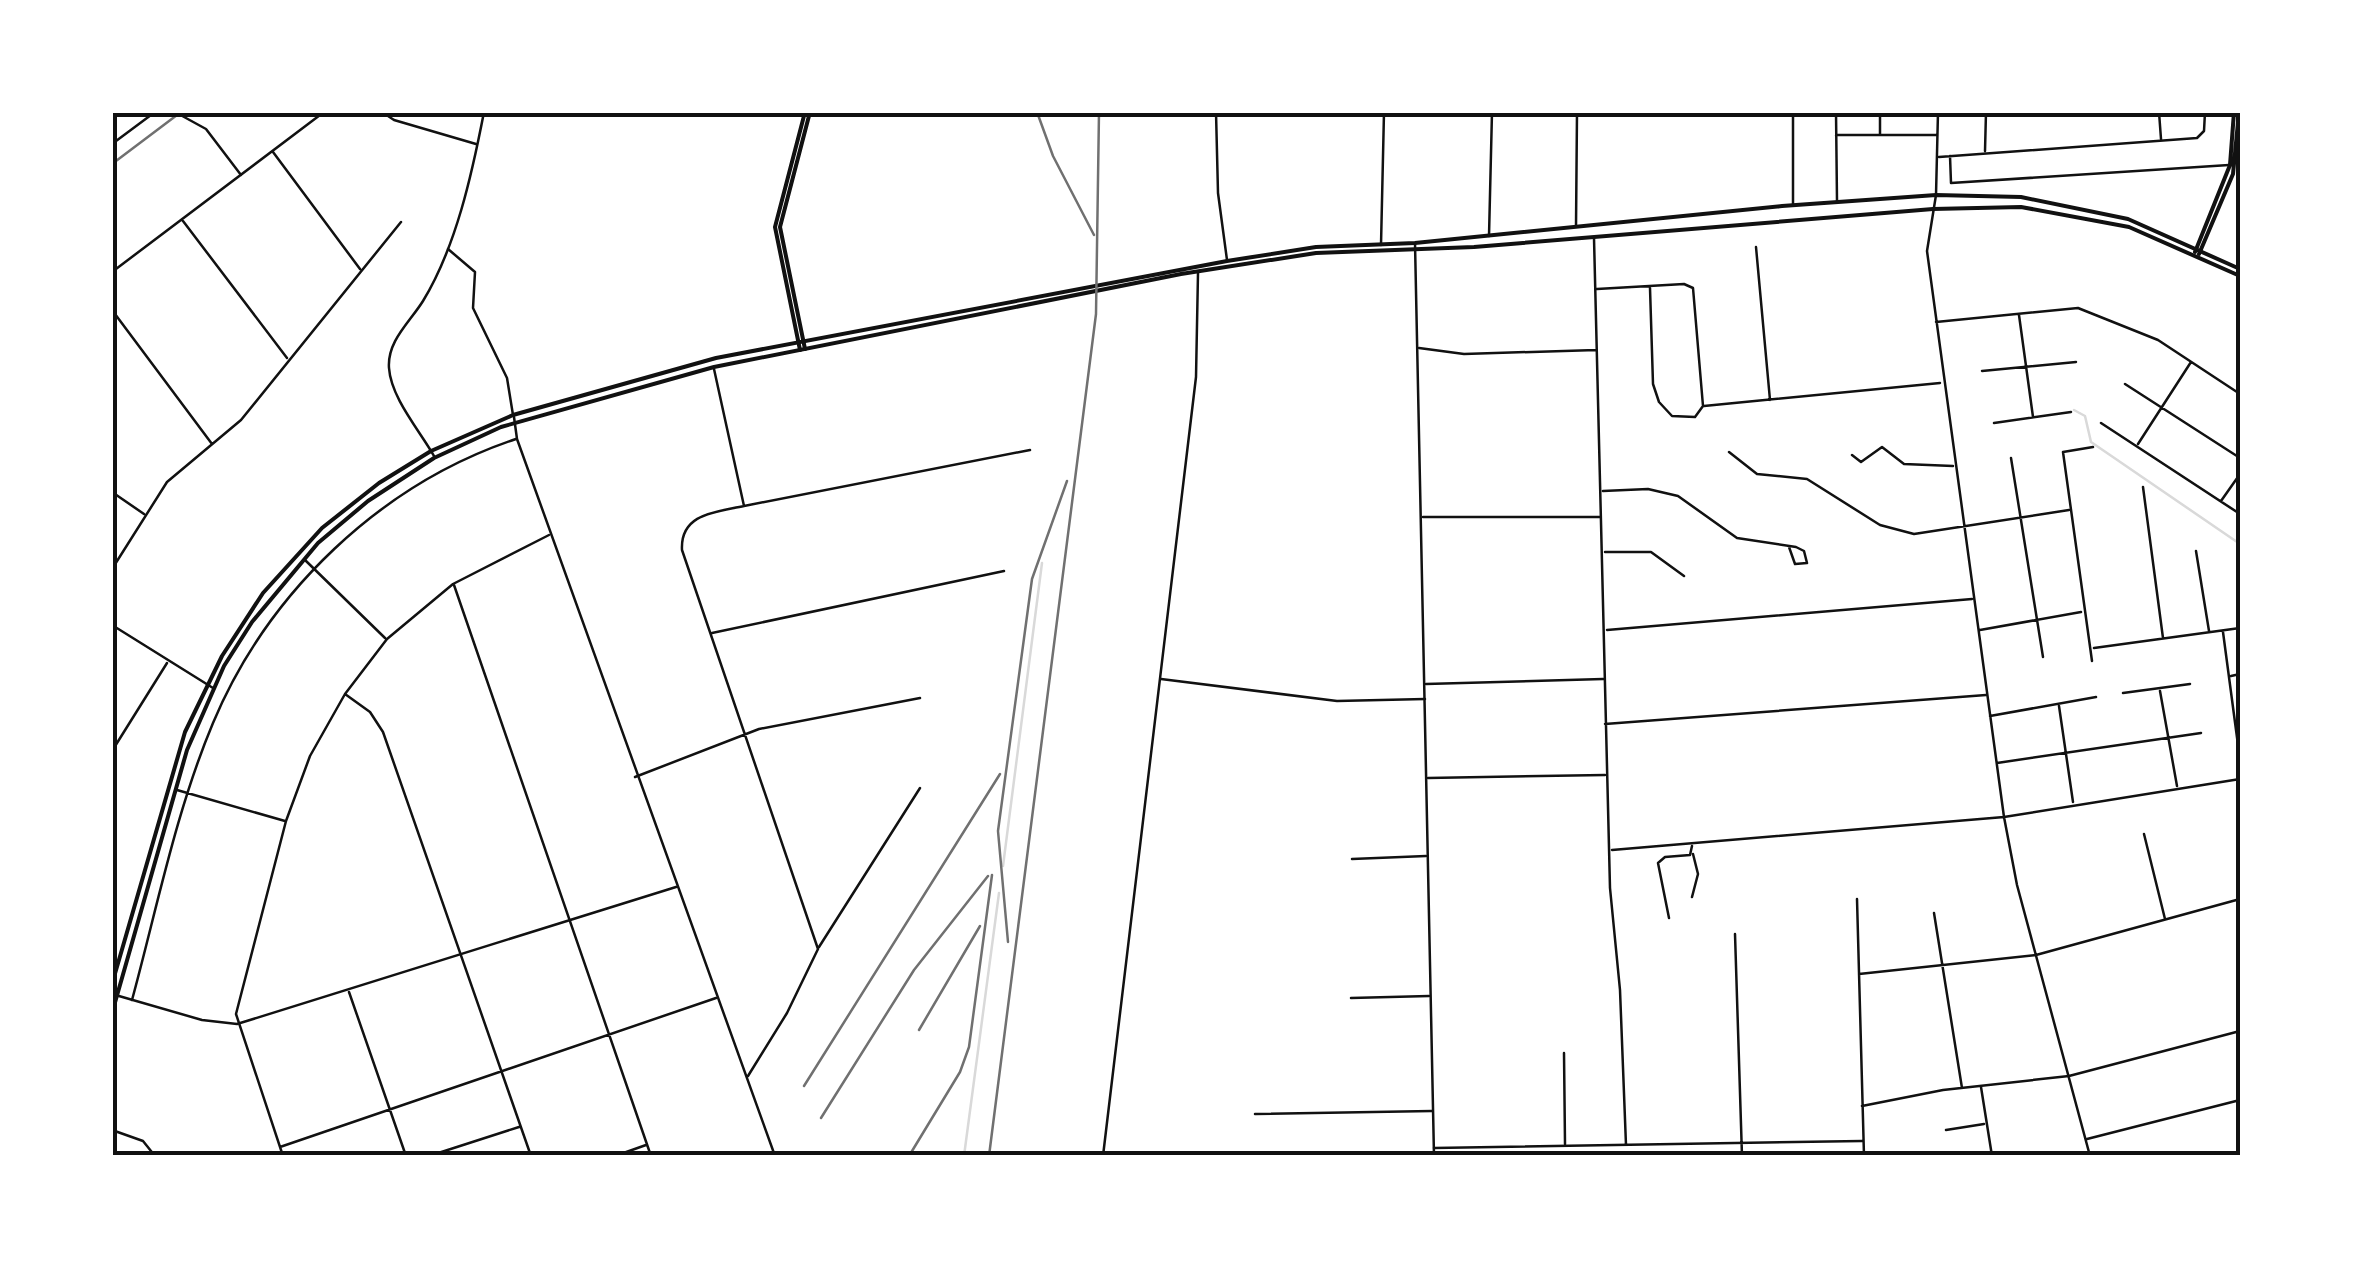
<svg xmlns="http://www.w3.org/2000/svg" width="2353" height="1268" viewBox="0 0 2353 1268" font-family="'Exo 2',sans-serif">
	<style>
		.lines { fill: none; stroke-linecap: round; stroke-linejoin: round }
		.stream { stroke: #d9d9d9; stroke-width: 2.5 }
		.minor { stroke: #111; stroke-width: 2.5 }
		.tertiary { stroke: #111; stroke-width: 2.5 }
		.secondary { stroke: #111; stroke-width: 4 }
		.primary { stroke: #111; stroke-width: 4 }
		.rail { stroke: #707070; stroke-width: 2.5 }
		.neatline { fill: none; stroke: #111; stroke-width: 4 }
	</style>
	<rect width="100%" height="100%" fill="#fff"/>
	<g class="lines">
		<path class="stream" d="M2074,410L2085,416L2091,442L2240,544
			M1003,866L1042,563
			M964,1156L999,893"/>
		<path class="minor" d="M175,112L206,129L241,175
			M382,112L394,120L476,144
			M1216,112L1218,193L1227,260
			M1793,112V204
			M1836,112L1837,201
			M1938,112L1936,195L1927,251L2004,817L2017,885L2090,1156
			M2159,112L2161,139
			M1987,114L2001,112
			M1836,135H1936
			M1880,135V112
			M112,144L155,112
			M1985,151L1986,112
			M273,152L360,269
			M1950,156L1951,183L2229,165
			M1939,157L2197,138L2204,131L2205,112
			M183,221L287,358
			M1576,226L1577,112
			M1489,236L1492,112
			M1594,238L1610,888L1620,990L1626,1145
			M1381,245L1384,112
			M1756,247L1770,400
			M448,249L475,272L473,308L507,378L513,415
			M112,272L324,112
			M1597,289L1684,284L1693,288L1703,406L1695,417L1672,416L1659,402L1653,384L1650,288
			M112,310L212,444
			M2019,315L2033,417
			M1936,322L2078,308L2158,340L2240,394
			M1419,348L1464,354L1596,350
			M714,369L744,506L1030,450
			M1982,371L2076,362
			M2125,384L2240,458
			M1704,406L1940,383
			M1994,423L2071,412
			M2101,423L2240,514
			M2138,444L2191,362
			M1729,452L1757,474L1807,479L1880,525L1914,534L2069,510
			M1852,455L1861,462L1882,447L1904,464L1953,466
			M2011,458L2043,657
			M2143,487L2163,638
			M1603,491L1648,489L1678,496L1737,538L1796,547L1804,551L1807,563L1795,564L1789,547
			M112,492L144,514
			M2221,501L2240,474
			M744,506C717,512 680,513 682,550L818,949L787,1013L748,1076
			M1423,517H1600
			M2196,551L2209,631
			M1605,552H1651L1684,576
			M305,560L385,638
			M112,569L167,482L241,420L401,222
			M454,585L651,1156
			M112,625L213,688
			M1607,630L1972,599
			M1980,630L2081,612
			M2223,632L2240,760
			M712,633L1004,571
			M2094,648L2240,628
			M2092,661L2063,452L2093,447
			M2231,676L2240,674
			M1161,679L1337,701L1425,699
			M1426,684L1603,679
			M2160,691L2177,786
			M2123,693L2190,684
			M345,694L370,712L383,732L531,1156
			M2059,706L2073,802
			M1990,716L2096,697
			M1605,724L1986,695
			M112,751L167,663
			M1997,763L2201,733
			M635,777L759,729L920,698
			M1428,778L1605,775
			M177,790L285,821
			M2144,834L2165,919
			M1612,850L2004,817L2240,779
			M1352,859L1426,856
			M1692,897L1698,874L1693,854
			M1857,899L1864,1156
			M1934,913L1962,1088
			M1669,918L1658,863L1665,857L1690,855L1692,846
			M1735,934L1742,1156
			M819,947L920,788
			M1859,974L2036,955L2240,899
			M349,992L406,1156
			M1351,998L1429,996
			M132,1000C157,908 176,811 213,723C268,592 381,484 516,439
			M1564,1053L1565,1144
			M1981,1087L1992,1156
			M1862,1106L1943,1090L2069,1076L2240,1031
			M1255,1114L1432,1111
			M112,1130L143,1141L155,1156
			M1946,1130L1984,1124
			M2087,1139L2240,1100
			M280,1147L716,998
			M1434,1148L1862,1141
			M283,1156L236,1014L286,821L310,756L345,694L387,639L453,584L549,535
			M429,1156L519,1127
			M615,1156L646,1145"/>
		<path class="tertiary" d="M1415,243L1434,1156
			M514,417L517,439L775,1156
			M434,456C420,431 391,398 389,368C387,341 410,322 423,301C456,247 472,174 484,112
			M112,994L202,1020L237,1024L676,887
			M1103,1156L1196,377L1198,273"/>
		<path class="secondary" d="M2195,252L2230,165L2234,112
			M2199,254L2233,174L2239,112
			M805,349L780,227L810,112
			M800,350L775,227L805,112"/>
		<path class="primary" d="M112,984L185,732L222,656L263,593L322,528L379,483L431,451L513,415L716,358L1227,261L1316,247L1415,243L1782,206L1936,195L2021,197L2128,219L2240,269
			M112,1013L187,750L224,666L252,622L318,543L368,501L434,458L501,427L714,367L1181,274L1316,253L1474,247L1933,209L2021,207L2129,227L2240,276"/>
		<path class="rail" d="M1037,112L1053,156L1094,235
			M112,164L181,112
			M1008,942L998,831L1032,579L1067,481
			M919,1030L980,926
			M804,1086L1000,774
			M821,1118L914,970L988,876
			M909,1156L960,1072L969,1047L992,875
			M989,1156L1096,314L1099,112"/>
	</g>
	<rect width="2353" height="1268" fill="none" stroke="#ffffff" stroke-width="230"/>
	<rect x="115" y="115" width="2123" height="1038" class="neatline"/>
</svg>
